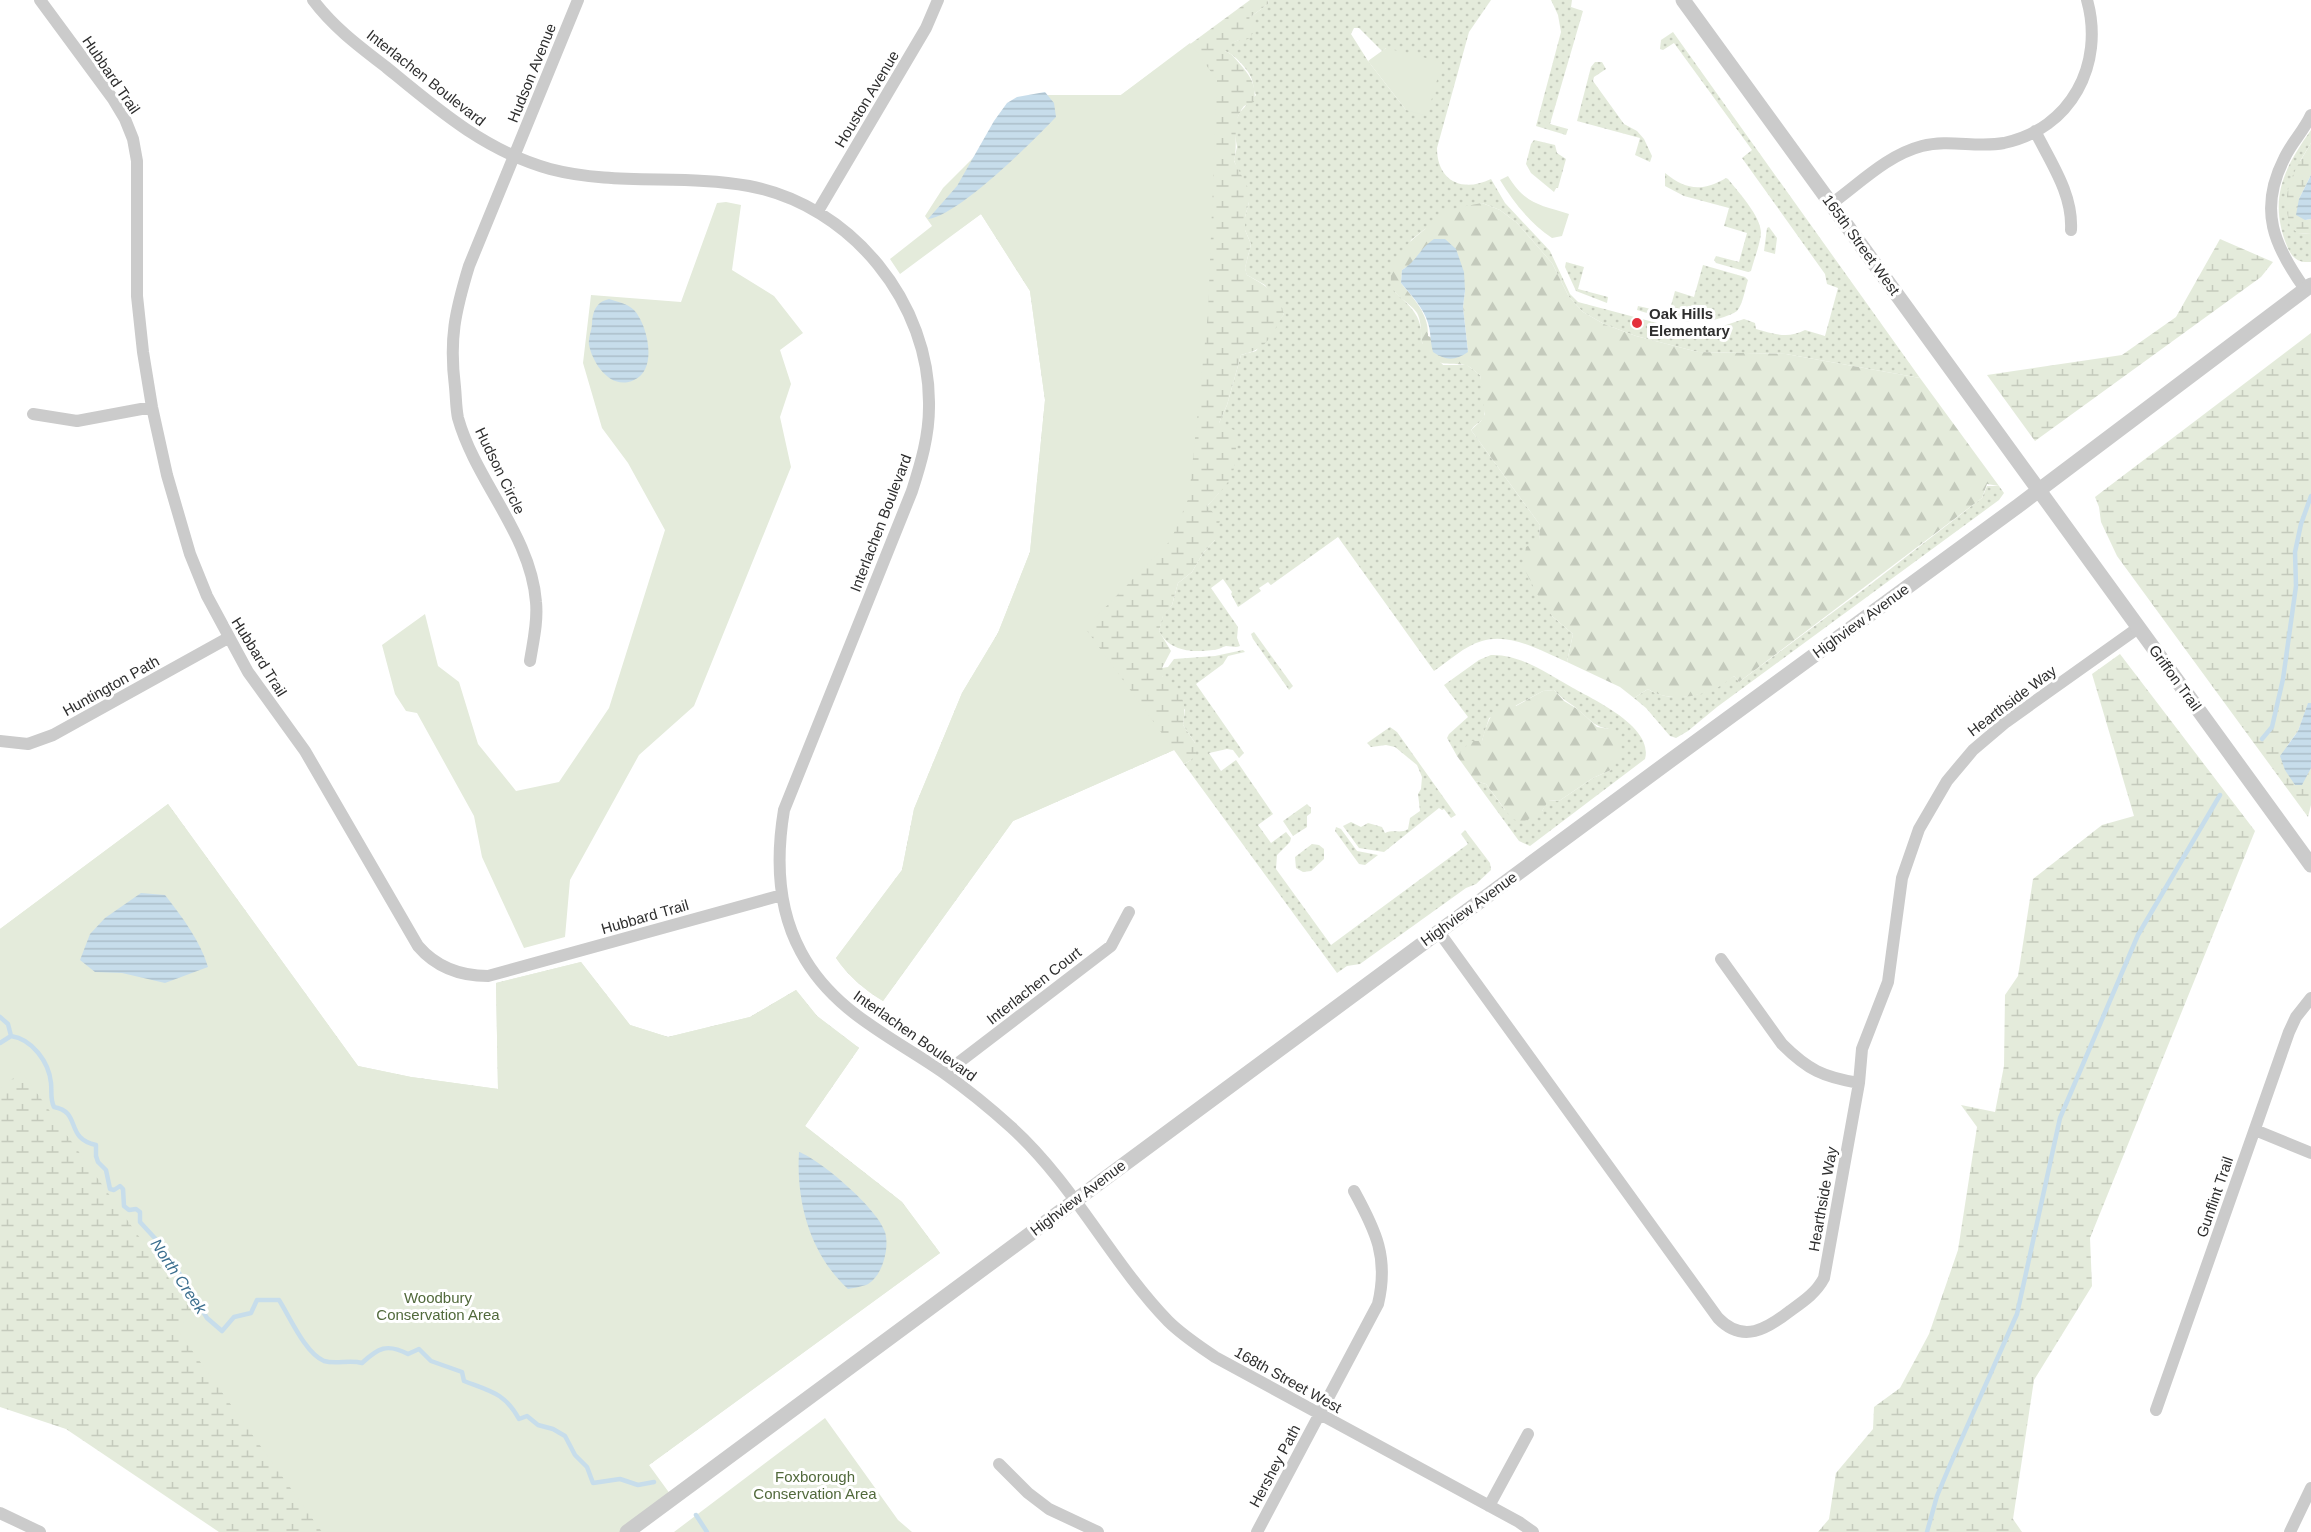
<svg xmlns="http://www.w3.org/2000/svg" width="2311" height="1532" viewBox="0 0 2311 1532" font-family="Arial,sans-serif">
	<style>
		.grass { fill: url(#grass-dots); fill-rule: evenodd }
		.forest { fill: url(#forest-firs); fill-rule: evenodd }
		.wetland { fill: url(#wetland-marsh) }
		.green { fill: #e4ebdb }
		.water { fill: url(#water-rules) }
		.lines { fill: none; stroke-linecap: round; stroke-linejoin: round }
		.stream { stroke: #c7ddeb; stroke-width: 4.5 }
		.minor { stroke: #cbcbcb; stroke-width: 12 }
		.tertiary { stroke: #cbcbcb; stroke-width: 15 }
		.poi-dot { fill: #e4303d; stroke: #fff; stroke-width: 2 }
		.labels { text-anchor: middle; stroke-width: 6; stroke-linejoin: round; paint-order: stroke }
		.street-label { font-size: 15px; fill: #2e2e2e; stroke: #fff }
		.poi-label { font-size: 15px; font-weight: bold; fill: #2e2e2e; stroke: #fff; text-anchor: start }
		.park-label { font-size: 15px; fill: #51693b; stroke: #fff }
		.water-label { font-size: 16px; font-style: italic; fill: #3c6f8f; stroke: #fff }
	</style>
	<defs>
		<pattern id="grass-dots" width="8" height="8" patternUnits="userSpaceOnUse" patternTransform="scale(1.5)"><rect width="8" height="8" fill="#e4ebdb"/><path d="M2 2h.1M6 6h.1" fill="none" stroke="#c4cabc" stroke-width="1.8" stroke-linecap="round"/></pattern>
		<pattern id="forest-firs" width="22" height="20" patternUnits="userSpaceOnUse" patternTransform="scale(1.5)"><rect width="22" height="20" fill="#e4ebdb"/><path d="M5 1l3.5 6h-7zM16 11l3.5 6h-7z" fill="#c4cabc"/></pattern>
		<pattern id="wetland-marsh" width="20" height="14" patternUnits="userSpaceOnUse" patternTransform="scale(1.5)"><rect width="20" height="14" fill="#e4ebdb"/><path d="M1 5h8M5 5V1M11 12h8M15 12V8" fill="none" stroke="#c4cabc"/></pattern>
		<pattern id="water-rules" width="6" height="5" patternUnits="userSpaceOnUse" patternTransform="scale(1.5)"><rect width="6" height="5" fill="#c7ddeb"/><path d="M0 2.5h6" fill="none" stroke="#abbeca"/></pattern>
	</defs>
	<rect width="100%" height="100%" fill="#fff"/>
	<path class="grass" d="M1269,0H1491L1469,32L1437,148C1437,181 1462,193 1491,179L1505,203L1550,251L1570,294L1578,302L1691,332L1717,328L1744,319L1755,323L1756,329C1774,334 1788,339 1805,330L1825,336L1838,288L1827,284L1825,274L1742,158L1752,150L1674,43L1663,50L1660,49L1661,40L1673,32L1920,378L1786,354L1698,352L1636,336L1604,324L1583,312L1569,297L1552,263L1517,223L1500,210L1482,203L1425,229L1411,240L1395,292C1414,310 1422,316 1422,343L1443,365H1467L1480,375C1482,385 1489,412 1482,420C1478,424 1474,425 1471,430L1540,525L1539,540L1552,616L1573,634L1567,662C1541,651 1510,632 1482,641C1464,646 1449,661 1434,671L1338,537L1271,585L1268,582L1259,588L1261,591L1238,607L1231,594L1232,592L1223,579L1211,588L1238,627L1237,638L1240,646C1235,648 1232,646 1226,646C1222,647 1218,650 1213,650C1192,653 1169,651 1159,631L1163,615L1172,605L1178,583L1192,572L1203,553L1215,540L1207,506L1219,493V423L1227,405L1241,355L1256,351L1284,314L1265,285L1247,275L1245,268L1251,244L1245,230V217L1249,202L1234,160L1237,147L1235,135V123L1240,112L1256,95C1253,90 1254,86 1252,80C1250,71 1234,54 1225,51V45L1239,40L1249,18L1268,4ZM1354,28H1359L1382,51L1386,48L1406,110L1368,61L1351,34Z
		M1551,0H1572L1571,7L1583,11L1550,124L1568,129L1566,135L1536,126L1561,32L1558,15Z
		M1595,62H1602L1606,69L1594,77L1593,81L1624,124L1637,131L1644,139L1652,156L1650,162L1635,155L1640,138L1577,121L1591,67Z
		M2311,130V143L2300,161L2298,233L2311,234V262C2298,263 2292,258 2287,246C2268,199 2284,168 2311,130Z
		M1534,140L1555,145L1557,153L1566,159L1558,188H1556L1554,192L1531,173L1526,164L1531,144Z
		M1665,173C1686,190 1702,192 1726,178L1728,179C1738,192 1761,216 1761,233C1760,245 1754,259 1751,271L1748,272L1716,263L1714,260L1716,256L1739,262L1747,233L1724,226L1729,208L1684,196L1665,186Z
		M1769,227L1777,238L1775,254L1764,251L1767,228Z
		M1566,262L1584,267L1578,289L1608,297L1607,303L1576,291L1565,267Z
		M1703,265L1745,277L1748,280C1745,289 1743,304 1737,311C1733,314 1728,315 1724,317C1693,328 1667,319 1637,310L1638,306L1669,313L1675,291L1694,297Z
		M1987,486H1999L2004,493L1999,500L1717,707L1688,731L1676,738L1670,736L1646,708L1634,698L1648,689C1665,701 1693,698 1713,689C1720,686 1727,680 1734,676L1739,682L1871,584L1982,498Z
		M1254,632L1293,686L1289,690L1253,639L1251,634Z
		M1243,650L1245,652L1228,656L1223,664L1196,684L1244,753L1239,758L1233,750L1227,749L1209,753L1221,771L1236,760L1273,814L1258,825L1271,843L1286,832L1291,838L1290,842L1277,855L1276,869L1331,945L1468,844L1461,834L1465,830L1490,863L1491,870L1476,884L1466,888L1360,964L1347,966L1337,973L1184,764L1191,760L1195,743L1183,725L1185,710L1162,676V668L1168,667L1174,659L1215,656Z
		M1491,655C1521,654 1547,674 1573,688C1594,700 1654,727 1645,759L1530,846L1519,841L1475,781L1486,784L1505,810L1542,811L1548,800L1559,801L1593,778L1611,770L1609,729C1595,727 1591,721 1581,712C1571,703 1564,701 1554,690L1543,691L1515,706L1489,718L1482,741L1457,756L1447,738L1449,734L1468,717L1444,685L1479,660Z
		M1390,727L1397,732L1456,815L1451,818L1444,809L1442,810L1439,808L1384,852L1359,848L1343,826L1351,822L1361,827L1368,823L1382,827L1385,833C1394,829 1401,834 1408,829L1410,818L1420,811L1418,794L1421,789L1422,777L1417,765L1395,747L1386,745L1371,747L1367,743Z
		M1307,804L1311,808V813L1307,816V827L1293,836L1283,821Z
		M1336,827L1341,829L1357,851L1378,855L1365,865L1359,864L1335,831Z
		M1312,844L1319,845L1324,849V859L1311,871L1303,872L1296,868L1295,857Z"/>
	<path class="forest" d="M1482,203L1500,210L1517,223L1552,263L1569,297L1583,312L1604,324L1636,336L1698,352L1786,354L1920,378L1999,486L1987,484L1982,498L1739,682L1734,676C1727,681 1720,687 1713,690C1693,698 1665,701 1648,689L1634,698L1620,687L1567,662L1573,634L1552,616L1537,594L1523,566L1526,547L1539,540L1540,525L1471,430L1481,421L1485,414L1480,375C1475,372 1470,366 1465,365C1449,362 1440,368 1427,353C1418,342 1424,326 1417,313C1410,302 1392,296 1391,282C1389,259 1409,242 1425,229C1430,224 1435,217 1442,214C1454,207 1468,206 1482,203ZM1416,261L1465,291L1463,307L1468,352L1428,336C1429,314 1414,299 1401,283L1402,270Z
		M1554,690L1564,701L1579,710L1597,727L1609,729L1619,739L1621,752L1611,770L1593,778L1559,801L1549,800L1542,811L1523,822L1512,819L1486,784L1475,781L1457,756L1471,741H1482C1487,723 1492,706 1511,700L1516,706L1543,691Z"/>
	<path class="wetland" d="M1250,0H1269L1268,4L1249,18L1255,27L1251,37L1246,40H1239L1225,46V51C1233,54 1234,58 1240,64C1250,76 1257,85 1254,102L1244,106C1230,124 1239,141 1234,161L1249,190V202L1245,217V230L1251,244L1245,268L1247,275C1267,286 1276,292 1284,314C1269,337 1270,348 1241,355L1227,405L1219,423L1236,431C1236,473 1237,475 1207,506L1220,520L1215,540L1203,553L1192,572L1178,583L1172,605L1163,616L1159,631L1171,651L1162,668V676C1182,690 1187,701 1183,725L1195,743L1196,754L1191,760L1184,764L1174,750L1013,821L883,1001C865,990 848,976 836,958L902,870L914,809L962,693L998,633L1030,552L1045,400L1030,291L981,214L956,232L1054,103L1047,95H1121Z
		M2311,143V175L2299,199L2305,220L2311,219V234L2298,233L2290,227C2281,189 2292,175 2311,143Z
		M2220,239L2273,262L2261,277L2035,441L1987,375L2122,355L2176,317Z
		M2311,333V703L2308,704L2298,731L2287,746L2306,775L2311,768V805L2308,817L2117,556L2101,522L2099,507L2095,497Z
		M2120,654L2255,831L2090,1238L2092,1286L2034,1380L2013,1519L2022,1532H1818L1829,1519L1836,1473L1873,1429L1874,1407L1900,1388L1929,1334L1958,1250L1977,1127L1961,1105L1995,1112L2004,1066L2005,995L2018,976L2033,879L2102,825L2134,816L2092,674Z
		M168,804L358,1066L411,1077L498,1089L496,983L581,962L630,1025L668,1037L750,1017L796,990L817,1016L859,1048L805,1126L902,1202L940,1253L649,1465L602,1532H219L66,1429L0,1407V929Z"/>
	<path class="green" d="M1190,43L1217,80L1208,313L1189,497L1171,540L1085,628L1174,750L1013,821L883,1001C865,990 848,976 836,958L902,870L914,809L962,693L998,633L1030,552L1045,400L1030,291L981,214L900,274L890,259L932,226L925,216L943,188L1036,95H1121Z
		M1386,48L1442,62L1427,116L1406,110L1368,61Z
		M1508,176C1525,204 1540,205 1569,214L1562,236L1552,238C1530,223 1514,203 1500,180Z
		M726,202L741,205L732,270L774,296L803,333L780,350L791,384L780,417L791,467L694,706L639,755L570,880L565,937L524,948L482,857L474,816L417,713L406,711L395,694L382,645L425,614L438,666L459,682L478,744L516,791L559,782L609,708L665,530L628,463L602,428L583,363L591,295L681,302L717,203Z
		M168,804L358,1066L411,1077L498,1089L496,983L581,962L630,1025L668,1037L750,1017L796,990L817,1016L859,1048L805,1126L902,1202L940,1253L649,1465L673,1498L627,1532H322L176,1328L194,1314L22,1072L0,1088V929Z
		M825,1418L898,1520L912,1532H674Z"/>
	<path class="water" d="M1045,92L1054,103L1056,117C1032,142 959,215 928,219L957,186L994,121L1007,103L1017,97Z
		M2311,175V219L2305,220L2296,215L2299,199Z
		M1434,239H1445L1456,249L1464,272L1465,291L1463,307L1468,352C1455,361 1446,361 1433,352C1430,342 1431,332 1428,323C1424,308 1410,294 1401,283L1402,270C1417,261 1420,248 1434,239Z
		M609,299C617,302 627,303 634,310C648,325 658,370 634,380C611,391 593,364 589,345C588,337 592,331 592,323C593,311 596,302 609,299Z
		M2308,703H2311V768L2302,785H2295L2285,770L2280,756L2298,731Z
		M141,893L165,895C182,917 200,940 208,967L165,983L122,973L95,972L80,960L90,934L105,918Z
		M799,1152C821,1160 878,1209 885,1232C890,1248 882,1278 866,1285C860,1287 853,1288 848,1289C810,1254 796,1202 799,1152Z"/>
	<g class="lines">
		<path class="stream" d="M2262,739L2272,727L2283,679L2296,586L2295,552L2301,524L2311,496
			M0,1017L8,1024L11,1036
			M0,1043L11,1036C32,1039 49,1062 51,1083C52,1092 50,1099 54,1107C82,1112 64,1138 96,1145V1156L98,1162L106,1170L110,1189L114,1190L120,1186L123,1189L124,1206L129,1210L136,1209L140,1212V1222L163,1247L207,1318L222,1331L234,1317L251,1313L257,1300H279C290,1317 305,1353 324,1361C337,1365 349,1359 362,1363C378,1348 387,1343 408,1354L419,1349L431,1361L462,1372L464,1381C490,1391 505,1393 519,1419L527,1416L538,1425L553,1429L565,1436L575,1455L587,1467L593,1483L620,1479L638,1485L654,1482
			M696,1515L707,1532
			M1927,1532L1937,1496L1950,1465L2017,1314L2060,1118L2138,935L2220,795"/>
		<path class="minor" d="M40,0L113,99L125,119L133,139L137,161V296L143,352L152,407L167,475L190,554L207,596L248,672L305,751L418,946C436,967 460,976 488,976L782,895
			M313,0C333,27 360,47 386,67C437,109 485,151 550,169C615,186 683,174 749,186C851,205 931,303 929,407C929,436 921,463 912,491L784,810C776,858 777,908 801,952C833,1012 891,1036 944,1073C968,1090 990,1108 1011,1127C1074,1184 1111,1262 1168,1321C1182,1335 1199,1346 1215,1357L1519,1522L1533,1532
			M2035,131C2051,163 2073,194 2071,230
			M1831,204C1859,184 1887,155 1922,146C1949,139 1977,148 2004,143C2071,129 2105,64 2087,0
			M818,211L926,28L938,0
			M2305,289C2274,246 2258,210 2284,159C2291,143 2304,131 2311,115
			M33,414L77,421L152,407
			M530,661C533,642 538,622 536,602C531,535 476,482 458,418C456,409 456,397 455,387C449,339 455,312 469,266L578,0
			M0,741L28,744L53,735L228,638
			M1439,932L1718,1318C1743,1344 1767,1329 1790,1311C1804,1301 1816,1293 1824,1278L1859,1083L1862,1049L1888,982L1902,878L1919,829L1947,781L1973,750L2006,722L2138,628
			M1721,959L1782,1044C1808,1070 1823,1077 1859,1083
			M945,1073L1111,946L1129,912
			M2255,1130L2311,1153
			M2156,1410L2289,1032L2296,1017L2311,998
			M999,1464L1028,1493L1049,1509L1098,1532
			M1489,1506L1528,1434
			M0,1513L40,1532
			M1257,1532L1378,1304C1389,1258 1376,1231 1354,1191
			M2290,1532L2311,1488"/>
		<path class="tertiary" d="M1683,0L2311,865
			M627,1532L1671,760L2018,506L2311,285"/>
	</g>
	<circle class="poi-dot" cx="1637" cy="323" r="6"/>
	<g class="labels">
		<g class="street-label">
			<text transform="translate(532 73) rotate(-68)" y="5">Hudson Avenue</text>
			<text transform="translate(111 75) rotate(56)" y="5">Hubbard Trail</text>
			<text transform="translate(426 78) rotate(38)" y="5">Interlachen Boulevard</text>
			<text transform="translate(867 99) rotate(-59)" y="5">Houston Avenue</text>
			<text transform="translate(1861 245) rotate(54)" y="5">165th Street West</text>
			<text transform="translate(500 471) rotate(64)" y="5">Hudson Circle</text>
			<text transform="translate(881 523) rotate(-69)" y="5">Interlachen Boulevard</text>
			<text transform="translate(1861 621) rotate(-36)" y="5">Highview Avenue</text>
			<text transform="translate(259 657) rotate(58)" y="5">Hubbard Trail</text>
			<text transform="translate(2175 678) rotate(54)" y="5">Griffon Trail</text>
			<text transform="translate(111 686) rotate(-29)" y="5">Huntington Path</text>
			<text transform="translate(2012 701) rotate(-37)" y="5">Hearthside Way</text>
			<text transform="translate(1469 909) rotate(-36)" y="5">Highview Avenue</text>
			<text transform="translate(645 917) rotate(-16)" y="5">Hubbard Trail</text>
			<text transform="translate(1034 986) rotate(-38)" y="5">Interlachen Court</text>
			<text transform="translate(915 1036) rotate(35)" y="5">Interlachen Boulevard</text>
			<text transform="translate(2215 1197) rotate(-71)" y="5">Gunflint Trail</text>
			<text transform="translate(1078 1198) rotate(-37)" y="5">Highview Avenue</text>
			<text transform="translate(1823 1199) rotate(-80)" y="5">Hearthside Way</text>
			<text transform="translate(1288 1380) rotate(29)" y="5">168th Street West</text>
			<text transform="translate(1275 1466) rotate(-62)" y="5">Hershey Path</text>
		</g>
		<g class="poi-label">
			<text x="1649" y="319">Oak Hills<tspan x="1649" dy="17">Elementary</tspan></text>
		</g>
		<g class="park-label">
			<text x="438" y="1303">Woodbury<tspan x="438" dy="17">Conservation Area</tspan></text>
			<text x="815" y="1482">Foxborough<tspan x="815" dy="17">Conservation Area</tspan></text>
		</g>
		<g class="water-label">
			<text transform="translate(179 1276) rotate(56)" y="6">North Creek</text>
		</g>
	</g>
</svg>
